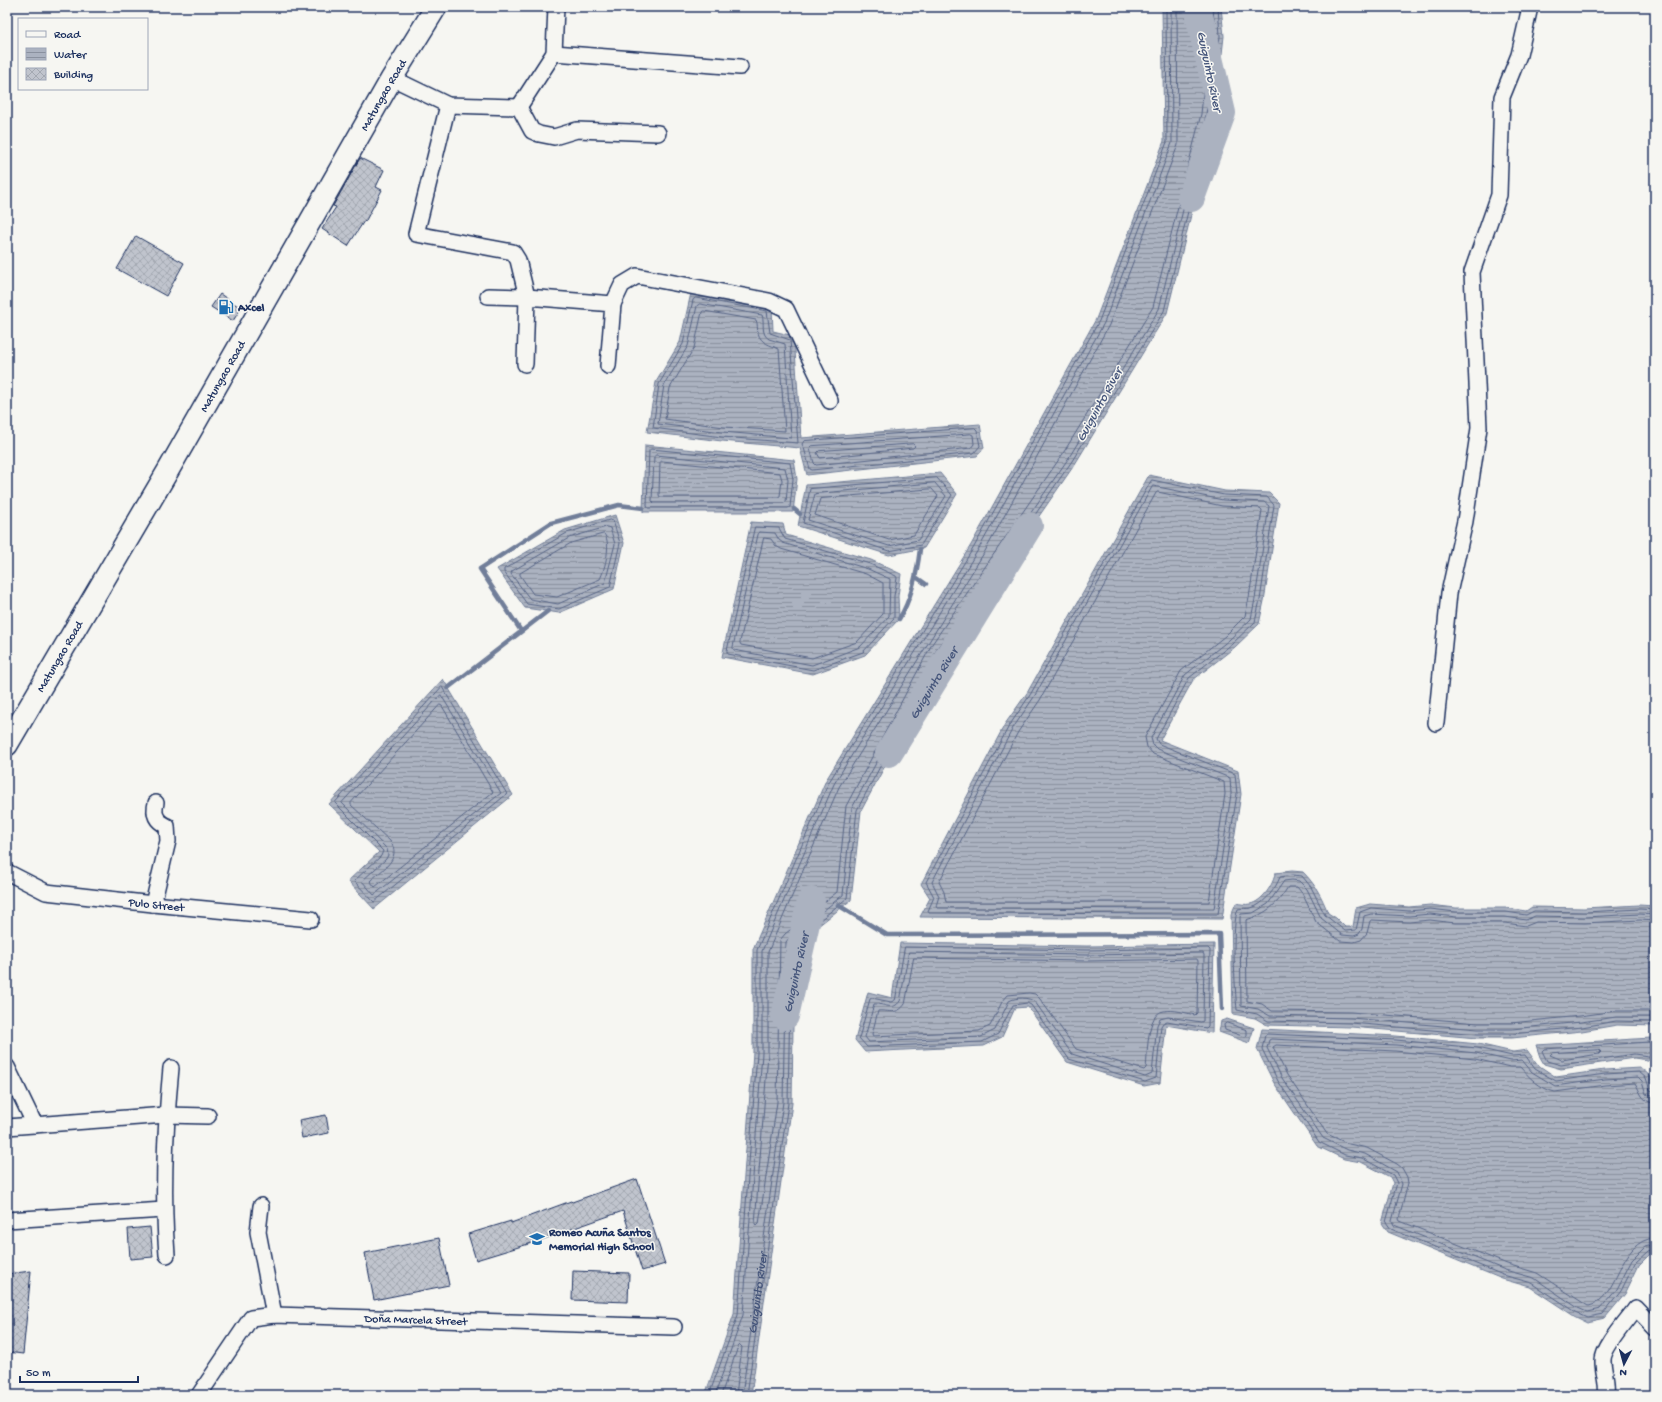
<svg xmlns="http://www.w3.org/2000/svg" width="1662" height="1402" viewBox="0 0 1662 1402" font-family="'Gochi Hand',sans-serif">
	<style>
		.water { fill: url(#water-rules); stroke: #717e99 }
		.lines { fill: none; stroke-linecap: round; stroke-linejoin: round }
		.shore { stroke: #556385; stroke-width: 1 }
		.stream { stroke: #717e99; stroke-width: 4.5 }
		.river { stroke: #abb2c0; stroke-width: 28 }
		.building { fill: url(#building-cross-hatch); stroke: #1b2f5e }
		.street-casing { stroke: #1b2f5e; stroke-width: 18 }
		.secondary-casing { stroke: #1b2f5e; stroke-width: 24 }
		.street { stroke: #f6f6f2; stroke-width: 15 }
		.secondary { stroke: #f6f6f2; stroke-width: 21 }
		.labels { text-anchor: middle; stroke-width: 3; stroke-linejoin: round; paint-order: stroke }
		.street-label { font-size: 12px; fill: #1b2f5e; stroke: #f6f6f2 }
		.poi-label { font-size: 12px; font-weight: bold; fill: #1b2f5e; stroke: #f6f6f2; text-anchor: start }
		.water-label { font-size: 13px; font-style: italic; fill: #46567b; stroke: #f6f6f2 }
	</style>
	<defs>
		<pattern id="water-rules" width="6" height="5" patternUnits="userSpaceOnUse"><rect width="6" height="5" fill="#abb2c0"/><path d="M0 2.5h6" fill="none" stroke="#8a919f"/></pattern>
		<pattern id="building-cross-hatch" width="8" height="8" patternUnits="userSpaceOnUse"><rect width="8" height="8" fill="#c0c4cd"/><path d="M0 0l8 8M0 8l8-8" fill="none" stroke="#a4a9b2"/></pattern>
	</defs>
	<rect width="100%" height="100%" fill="#f6f6f2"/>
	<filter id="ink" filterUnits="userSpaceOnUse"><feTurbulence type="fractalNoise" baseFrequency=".025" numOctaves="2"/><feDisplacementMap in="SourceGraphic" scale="8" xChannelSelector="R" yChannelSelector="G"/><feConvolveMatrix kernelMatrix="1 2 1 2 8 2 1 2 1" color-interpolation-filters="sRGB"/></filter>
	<g filter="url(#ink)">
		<path class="water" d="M1162,7H1221L1224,36L1215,117L1167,313L1075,464L946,651L861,811L851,900L794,945L792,1103L751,1395H705L734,1314L753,1052V949L826,780L971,545L1096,319L1164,141Z
			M691,293L772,307L773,331L794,336L801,438L980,424L984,448L977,456L807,475L800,448L722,441L647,432L656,382L680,342Z
			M645,445L794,460L797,479L793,512H643Z
			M940,473L957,494L924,548L889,555L798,526L806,485Z
			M1149,475L1225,491L1269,493L1279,503L1264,601L1259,624L1235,647L1193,680L1160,740L1238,771L1241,794L1222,919L920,917L930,898L921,884L1005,724L1027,693Z
			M615,515L624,543L614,589L559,613L525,608L497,569L565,530Z
			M751,522L783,524L786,535L871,560L901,574L898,596L899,619L865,655L813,674L722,657Z
			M443,679L513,795L374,909L348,881L379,852L329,804Z
			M1292,871L1303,872C1315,884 1322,897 1328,913L1336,918L1345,927H1353L1356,908L1370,904L1409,907L1430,905L1456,908H1506L1526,911L1532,907L1584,908L1639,905L1655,906V1026L1617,1025L1582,1031L1512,1038H1477L1351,1027L1267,1025L1255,1018L1233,1014L1231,915L1236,903C1240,904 1246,905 1250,904C1262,902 1274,884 1275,873Z
			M900,943L1087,946L1214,944L1212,1033L1166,1025L1160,1083L1144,1086L1067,1062L1028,1007L1015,1008L1002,1037L983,1046L865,1052L855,1040L868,992L892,998Z
			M1227,1019L1254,1028L1249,1043L1219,1032L1221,1021Z
			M1262,1029L1396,1036L1478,1044L1513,1052L1527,1050L1538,1065L1556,1077L1604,1070L1641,1068L1650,1076L1655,1095V1253L1650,1254L1639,1265L1625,1294L1605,1318L1586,1322L1574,1316L1530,1287L1502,1279L1388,1232L1382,1223L1393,1183L1390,1177L1361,1162L1344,1159L1317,1146L1274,1083L1257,1049Z
			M1651,1038L1655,1041V1059L1653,1061L1634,1058L1561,1069L1544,1064L1540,1057L1536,1045Z"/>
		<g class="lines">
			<g class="shore">
				<path d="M1177,7L1178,145L1109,325L984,553L839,787L768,952V1053L755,1224L757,1226L759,1224L777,1102L780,940L785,934L837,892L846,806L932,644L1062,455L1153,307L1201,114L1209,36L1207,7"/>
				<path d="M696,298L767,311L770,333L790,340L798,443L722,437L653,428L659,384L683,344L693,300Z"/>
				<path d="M700,304L762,315C765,322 760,334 769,339C774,341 780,342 785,344L791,438L723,432L658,424L664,385L688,346L697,306Z"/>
				<path d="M704,311L756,320C758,324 757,329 758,333C761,344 771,345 779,349L785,431L724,427L665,419L670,388L694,348L702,312Z"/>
				<path d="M975,428L977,430L980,446L974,453L812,470L810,469L804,448L802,444L804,441Z"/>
				<path d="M971,434L973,435L974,444L971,448L816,465L814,463L810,448L812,446Z"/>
				<path d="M913,444L915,446L913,448L820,458L817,453L819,451Z"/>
				<path d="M651,449L790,463L793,479L790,507L788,508H648L647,506L649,451Z"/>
				<path d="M656,455L785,468L788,480L786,502L784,503H654L652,501L654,457Z"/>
				<path d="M662,461L780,473L782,480L780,496L778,497H660L659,495L660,463Z"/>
				<path d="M937,478L952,495L921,545L889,551L803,523L810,489Z"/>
				<path d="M1152,480L1224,495L1267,497L1274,505L1260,600L1255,622L1232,644L1189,678L1156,739L1159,744L1235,774L1237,794L1218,914L929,913L928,911L934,897L926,882L1009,726L1030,695Z"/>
				<path d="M935,483L946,496L918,540L889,546L808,520L815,494Z"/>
				<path d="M1153,486L1223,500L1264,502L1269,506L1255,599L1251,619L1229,640L1185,675L1151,738L1153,745L1157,749L1230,778L1231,794L1214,909L937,908L936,906L939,896L932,882L1013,728L1034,697Z"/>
				<path d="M932,489L938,496L914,535L889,540L815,515L820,499Z"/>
				<path d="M1158,492L1222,506L1260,508L1262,510L1249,598L1245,616L1225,636L1181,671L1145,737L1147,747L1153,754L1224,782L1225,794L1209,902H946L944,892L939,882L1018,732L1040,700L1156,493Z"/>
				<path d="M610,520L613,521L620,543L610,587L559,609L527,604L504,572V569L567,533Z"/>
				<path d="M607,527L610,528L615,544L605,583L558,604L530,599L511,574L512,571L569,538Z"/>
				<path d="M755,527L779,528L785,539L870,564L896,576L897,578L894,596V618L863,652L813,670L728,654L727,652Z"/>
				<path d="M759,532L775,533L779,540L783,543L868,569L890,579L889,616L860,647L812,665L734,650L733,648Z"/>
				<path d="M604,534C612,542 605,569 600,579L557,597L533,594L520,575V573L571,543Z"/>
				<path d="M764,538L771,539L776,546L781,549L866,574L883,583V614L857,642L812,658L741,645L740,643Z"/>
				<path d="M442,687L507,794L374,902L354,881L381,856L383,851L335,803Z"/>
				<path d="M441,695L501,793L374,895L362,881L386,859L388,855L387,849L342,803Z"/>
				<path d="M440,705L442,706L493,792L375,887L370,881C381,870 403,859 390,841L351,805V803Z"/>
				<path d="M1655,910L1640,909L1585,912L1534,911L1526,915L1506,912H1456L1430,909L1409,911L1371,908L1360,912L1356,930L1345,931L1325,915L1311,887L1302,876L1292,875L1280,877C1276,888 1264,905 1251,908C1247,909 1242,908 1238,909C1231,924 1235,990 1237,1010L1257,1014L1268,1021L1351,1023L1478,1034H1512L1582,1027L1616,1021L1655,1022"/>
				<path d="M1655,915L1640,914L1585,917L1535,916L1526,920L1505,917H1456L1430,914L1409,916L1371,914L1364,916L1362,929L1359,934L1354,936L1342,935L1321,918L1307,889L1299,881L1292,880L1284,881L1268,904L1253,913L1241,914L1240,917L1241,1006L1258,1009L1270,1016L1351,1018L1478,1029H1512L1581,1022L1616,1017H1655"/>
				<path d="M1655,921L1640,920L1585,923L1536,922L1526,926L1505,923H1455L1430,920L1409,922L1372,920L1370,921L1367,933L1361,940L1354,942L1340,941L1316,922L1302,893L1297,887H1288C1277,905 1266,914 1246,920L1247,1001L1262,1004L1272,1011L1351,1012L1478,1023H1511L1580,1016L1616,1011H1655"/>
				<path d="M905,947L1087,950L1208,948L1210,950L1208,1026L1206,1028L1167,1021L1163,1023L1161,1026L1156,1078L1145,1082L1069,1059L1031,1005L1027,1003L1013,1005L998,1034L982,1042L867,1047L859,1038L870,999L872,998L891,1002L895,1000Z"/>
				<path d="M909,952L1087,955L1203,953L1204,955L1203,1021L1201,1022L1168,1017L1160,1019L1157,1025L1152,1074L1145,1077L1072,1054L1035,1002C1029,997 1016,997 1009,1001L995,1030L981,1037L869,1042L865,1037L874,1004C884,1003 893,1012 900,1001Z"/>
				<path d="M914,958L1087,961L1197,959L1198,961L1197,1013L1195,1015C1186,1013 1174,1009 1164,1011C1146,1013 1148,1053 1146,1068L1144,1070L1076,1049L1040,999L1035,994L1029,993L1008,995L1002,1002L990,1026L979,1031L873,1036L872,1034L878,1011C889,1010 897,1016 905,1004Z"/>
				<path d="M1227,1023L1247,1030V1036L1245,1037L1225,1030L1224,1025Z"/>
				<path d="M1655,1044L1649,1042L1544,1049L1542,1051L1547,1061L1561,1065L1634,1054L1655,1057"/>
				<path d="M1599,1050L1601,1052L1599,1054L1562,1060L1550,1055L1552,1053Z"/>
				<path d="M1655,1092L1650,1090L1646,1078L1639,1072L1605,1074L1556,1081L1535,1069L1525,1055L1512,1056L1477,1048L1396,1040L1267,1034L1265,1035L1262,1049L1278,1081L1319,1142L1345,1155L1362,1158L1393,1175L1397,1183L1386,1222L1391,1229L1503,1275L1532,1283L1576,1312L1587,1317L1603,1314L1621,1291L1635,1263L1648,1251L1655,1249"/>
				<path d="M1655,1097L1646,1094L1642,1081L1638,1077L1605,1079L1555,1086L1532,1072L1522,1060L1511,1061L1476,1053L1396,1045L1271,1039L1269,1040L1267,1048L1282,1078L1323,1138L1347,1150L1365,1154L1397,1172L1402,1184L1392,1221L1394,1225L1505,1270L1534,1278L1578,1308L1587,1312L1600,1309L1617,1289L1632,1260L1645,1247L1655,1244"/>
				<path d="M1655,1103C1641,1102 1641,1092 1635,1083L1606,1085L1555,1092C1540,1089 1529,1077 1520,1067H1510L1475,1059L1395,1051L1276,1045L1273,1047L1287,1075L1327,1134L1349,1144L1367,1148L1397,1164L1402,1168L1407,1177L1408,1183L1399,1219L1400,1221L1507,1264L1537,1273L1588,1306C1620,1300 1617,1240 1655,1238"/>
				<path d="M709,1395L738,1315L757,1053V950L829,782L974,547L1099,321L1167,142L1166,7"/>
				<path d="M715,1395L743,1315L762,1053V951L834,784L978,550L1104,323L1172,143L1171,7"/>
				<path d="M721,1395L738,1347L740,1345L742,1347L736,1395"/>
				<path id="s1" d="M742,1395L783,1102L786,942L789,938L843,895L852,808L938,647L1068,459L1159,309L1206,115L1215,36L1213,7"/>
				<path d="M747,1395L788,1103L791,944L847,898L857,810L942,650L1072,461L1164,311L1211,116L1220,36L1218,7"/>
			</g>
			<path class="stream" d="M794,509L800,514
				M916,577L926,584
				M899,619C912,598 917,574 920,549
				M521,631L480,569L551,523L619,505L643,508
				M448,688L548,611
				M838,905L887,935L1219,934L1222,1009"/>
			<g class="river">
				<path d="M1191,198L1222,113L1197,7"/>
				<path id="s2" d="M889,753L1029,526"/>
				<path id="s3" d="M785,1016L811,901"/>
			</g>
		</g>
		<path class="building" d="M360,158L384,170L376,187L382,190L365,222L364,221L348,246L322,229L336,207L333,206Z
			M136,236L184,263L166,296L117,269Z
			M220,294L241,308L233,321L211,307Z
			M326,1115L329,1133L302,1138L299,1120Z
			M637,1179L665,1264L642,1271L623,1211L535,1242L476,1260L468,1234L511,1221V1223L571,1201L572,1202Z
			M150,1227L153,1257L130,1259L128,1229Z
			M439,1238L449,1285L374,1300L365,1253Z
			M31,1271L23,1354L7,1352V1274Z
			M573,1271L629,1273L628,1302L572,1300Z"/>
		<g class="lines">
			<g class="street-casing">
				<g id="street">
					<path d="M554,53L740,67"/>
					<path d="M392,78L448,105L519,107L554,53L556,7"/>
					<path d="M448,105L416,234L513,252L518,260L527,297L525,364"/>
					<path d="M519,107L532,131L539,134L554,137L577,130L658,133"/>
					<path d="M488,296L527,297L613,304L608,366"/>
					<path d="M613,304L622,285L637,276L769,301L786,309L830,401"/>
					<path d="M1436,723L1449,593L1465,521L1479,428L1472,272L1499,195L1502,97L1519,55L1530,7"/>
					<path id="s4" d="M7,872L46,892L153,904L311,919"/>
					<path d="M153,904L168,841L167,826C156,821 153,814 156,803"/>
					<path d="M7,1067L35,1125"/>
					<path d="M7,1127L166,1115L208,1116"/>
					<path d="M261,1206L258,1232L274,1315"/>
					<path d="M7,1220L164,1210"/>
					<path d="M167,1255C162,1192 165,1130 171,1068"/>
					<path id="s5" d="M199,1395L251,1318L274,1315L674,1327"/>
					<path d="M1606,1395C1608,1383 1603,1372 1603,1361C1602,1348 1628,1319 1636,1308L1655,1328"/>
				</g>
			</g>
			<g class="secondary-casing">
				<g id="secondary">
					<path id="s6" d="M7,745L169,469L392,78L436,7"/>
				</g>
			</g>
			<use href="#street" class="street"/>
			<use href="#secondary" class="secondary"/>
		</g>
	</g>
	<defs>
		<g id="fuel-bare" transform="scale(1.2)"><path d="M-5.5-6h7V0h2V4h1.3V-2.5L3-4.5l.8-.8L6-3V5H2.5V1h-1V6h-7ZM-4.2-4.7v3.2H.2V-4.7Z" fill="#1f6fb2" stroke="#f6f6f2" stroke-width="2.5" paint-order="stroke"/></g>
		<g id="school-bare" transform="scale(1.2)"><path d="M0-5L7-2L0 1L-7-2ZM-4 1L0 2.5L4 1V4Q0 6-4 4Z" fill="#1f6fb2" stroke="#f6f6f2" stroke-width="2.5" paint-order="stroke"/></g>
	</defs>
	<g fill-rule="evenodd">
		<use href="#fuel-bare" x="226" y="307"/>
		<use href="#school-bare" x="537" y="1239"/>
	</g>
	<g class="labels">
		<g class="street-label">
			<text dy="4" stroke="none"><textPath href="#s6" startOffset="751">Matungao Road</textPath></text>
			<text dy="4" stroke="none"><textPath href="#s6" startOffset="427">Matungao Road</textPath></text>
			<text dy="4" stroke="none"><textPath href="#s6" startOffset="103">Matungao Road</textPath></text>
			<text dy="4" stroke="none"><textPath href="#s4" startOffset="155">Pulo Street</textPath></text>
			<text dy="4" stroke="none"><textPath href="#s5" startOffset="258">Doña Marcela Street</textPath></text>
		</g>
		<g class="poi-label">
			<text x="238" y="311">Axcel</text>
			<text x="549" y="1236">Romeo Acuña Santos<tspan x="549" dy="14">Memorial High School</tspan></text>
		</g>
		<g class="water-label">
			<text transform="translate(1211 71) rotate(78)" y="5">Guiguinto River</text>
			<text transform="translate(1098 404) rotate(-61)" y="5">Guiguinto River</text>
			<text dy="5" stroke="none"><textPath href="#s2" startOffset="83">Guiguinto River</textPath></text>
			<text dy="5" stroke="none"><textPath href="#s3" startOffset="45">Guiguinto River</textPath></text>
			<text dy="5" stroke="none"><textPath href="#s1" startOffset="103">Guiguinto River</textPath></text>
		</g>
	</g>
	<rect width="1662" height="1402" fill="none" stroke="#f6f6f2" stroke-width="24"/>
	<rect x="12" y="12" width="1638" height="1378" fill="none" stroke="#1b2f5e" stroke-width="1.5" filter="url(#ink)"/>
	<rect x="18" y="18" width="130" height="72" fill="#f6f6f2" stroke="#9ea6b7"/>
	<rect x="26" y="31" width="20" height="6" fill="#f6f6f2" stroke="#9ea6b7"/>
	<text x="54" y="38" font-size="12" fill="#1b2f5e">Road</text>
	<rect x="26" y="48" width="20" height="12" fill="url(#water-rules)" stroke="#9ea6b7"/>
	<text x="54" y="58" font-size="12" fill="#1b2f5e">Water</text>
	<rect x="26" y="68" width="20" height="12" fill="url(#building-cross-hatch)" stroke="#9ea6b7"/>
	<text x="54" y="78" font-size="12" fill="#1b2f5e">Building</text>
	<g transform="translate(1624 1364) rotate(186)" stroke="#f6f6f2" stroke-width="3" paint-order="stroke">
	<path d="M0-3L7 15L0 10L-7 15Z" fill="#1b2f5e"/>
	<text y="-6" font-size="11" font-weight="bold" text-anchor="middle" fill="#1b2f5e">N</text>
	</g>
	<path d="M20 1376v6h118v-6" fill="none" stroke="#1b2f5e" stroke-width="2"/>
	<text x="26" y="1376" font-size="12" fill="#1b2f5e" stroke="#f6f6f2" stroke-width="3" paint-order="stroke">50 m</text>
</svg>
